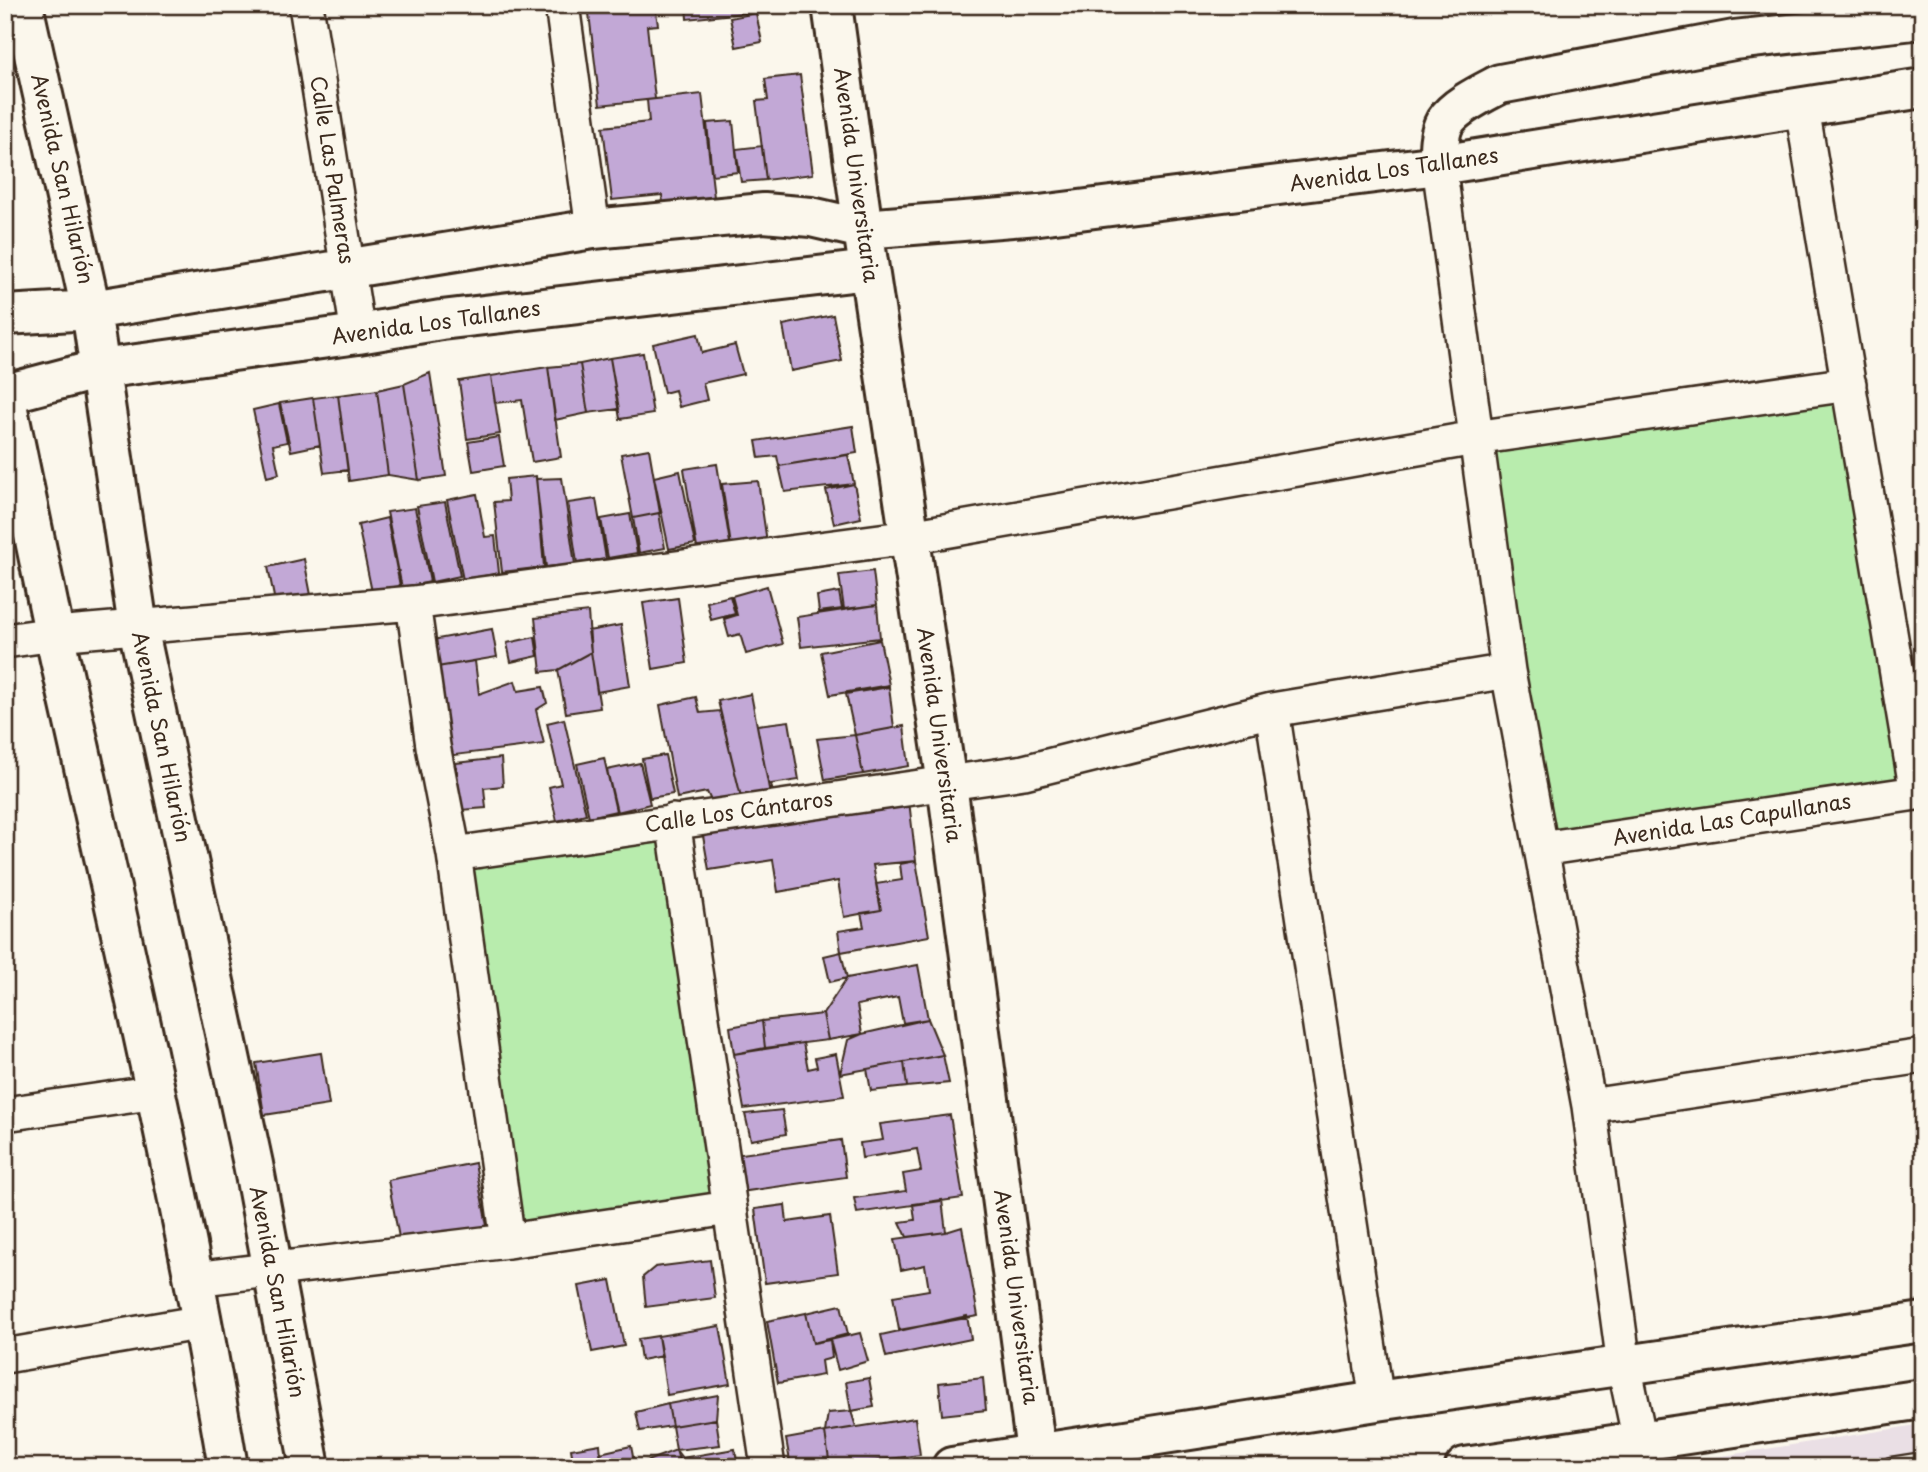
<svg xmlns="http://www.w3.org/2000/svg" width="1928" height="1472" viewBox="0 0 1928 1472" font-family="'Playpen Sans',sans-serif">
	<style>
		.built { fill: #eadfe5 }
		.green { fill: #b8ecad; stroke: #7a8b66; stroke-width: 2 }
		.building { fill: #c2a8d6; stroke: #3b2a1e; stroke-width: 2 }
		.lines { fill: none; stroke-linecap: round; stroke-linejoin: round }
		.service-casing { stroke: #3b2a1e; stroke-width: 23 }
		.minor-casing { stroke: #3b2a1e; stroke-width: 38 }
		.tertiary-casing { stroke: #3b2a1e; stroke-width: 44 }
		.service { stroke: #fbf7ec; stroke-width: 18 }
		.minor { stroke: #fbf7ec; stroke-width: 33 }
		.tertiary { stroke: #fbf7ec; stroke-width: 38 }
		.labels { text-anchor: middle; stroke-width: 5; stroke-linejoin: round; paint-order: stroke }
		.street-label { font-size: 21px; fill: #3b2a1e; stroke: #fbf7ec }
	</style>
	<rect width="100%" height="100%" fill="#fbf7ec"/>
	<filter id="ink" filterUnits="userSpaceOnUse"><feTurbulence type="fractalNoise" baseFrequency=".0143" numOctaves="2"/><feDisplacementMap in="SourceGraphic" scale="14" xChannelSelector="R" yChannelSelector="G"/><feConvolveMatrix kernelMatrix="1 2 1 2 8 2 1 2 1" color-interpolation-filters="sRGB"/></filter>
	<g filter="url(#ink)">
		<path class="built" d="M1923,1424V1467H1654Z"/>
		<path class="green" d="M1848,398L1912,783L1549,838L1485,453Z
			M673,821L729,1208L508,1241L454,854Z"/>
		<path class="building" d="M588,5H655L658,25L647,26L655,99L600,105Z
			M686,5H790V8L687,19Z
			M756,13L762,42L736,47L730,18Z
			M800,75L813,174L766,180L756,101L768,100L765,79Z
			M702,94L714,197L686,200L688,208L664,211L662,195L612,200L603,127L649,122L647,100Z
			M733,121L738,172L712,175L707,123Z
			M762,146L766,180L741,182L736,149Z
			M833,315L842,361L791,371L783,325Z
			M698,334L702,353L735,345L743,374L703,383L707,400L679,407L675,390L664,393L653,344Z
			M643,353L653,414L620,419L610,358Z
			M610,358L619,409L588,413L580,364Z
			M580,364L588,413L555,420L548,367Z
			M548,367L561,457L532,462L522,400L495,403L491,376Z
			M430,373L446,476L419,480L404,384Z
			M491,376L500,434L467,439L459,381Z
			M404,384L419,480L388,475L377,390Z
			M377,390L388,475L349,481L338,395Z
			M338,395L348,470L324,473L313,398Z
			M313,398L320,445L291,451L280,403Z
			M279,404L287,442L273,445L279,474L267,477L253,410Z
			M853,426L857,453L779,466L777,456L759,458L756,441Z
			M499,437L504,466L473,471L468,442Z
			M649,449L660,513L633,518L621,454Z
			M848,455L854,484L785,492L779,466Z
			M717,464L730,543L697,548L684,469Z
			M680,471L695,544L669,549L654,477Z
			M536,476L544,567L502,572L494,502L508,501L506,479Z
			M562,478L575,564L546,567L536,479Z
			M758,481L767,542L731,546L722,484Z
			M854,484L861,518L834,524L826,490Z
			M477,494L485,537L495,536L499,573L463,580L447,500Z
			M596,499L606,559L577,563L568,503Z
			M445,502L460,576L432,582L417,506Z
			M415,508L430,582L402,588L387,512Z
			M659,513L665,548L639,553L633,518Z
			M630,514L637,553L608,558L601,519Z
			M387,518L400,586L372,592L358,525Z
			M304,559L311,595L275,602L268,567Z
			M873,571L877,605L844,609L839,575Z
			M767,586L783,644L746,654L740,634L729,637L724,619L737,615L732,596Z
			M839,592L842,609L819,612L817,596Z
			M730,596L735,614L711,620L707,602Z
			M678,598L687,663L653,669L643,603Z
			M877,605L880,638L801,647L797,617Z
			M588,612L591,652L558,670L541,672L535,618Z
			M621,625L630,686L597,692L588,631Z
			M492,629L497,657L437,667L432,640Z
			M535,637L538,656L511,662L507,643Z
			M880,640L889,685L830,695L821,652Z
			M591,652L600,708L566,713L558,670Z
			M475,661L479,694L515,681L518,691L543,687L547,703L536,710L544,744L447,756L437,667Z
			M889,687L894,728L855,735L846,694Z
			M751,694L770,794L741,797L718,701Z
			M696,697L700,713L720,711L741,797L711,801L707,792L677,798L660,705Z
			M564,719L586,814L557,821L549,787L561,784L547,723Z
			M789,721L799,780L771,784L773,793L770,794L757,725Z
			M904,726L909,766L863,774L855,735Z
			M855,735L863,774L825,780L817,739Z
			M665,755L673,794L650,798L642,759Z
			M501,758L503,786L484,788L486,808L461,810L456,763Z
			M604,758L616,811L589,817L577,764Z
			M640,763L650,804L617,812L607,770Z
			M909,801L916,861L873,865L881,910L844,917L838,881L778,892L773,860L709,870L703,836Z
			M916,861L929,936L841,952L838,931L864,927L861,913L881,910L876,884L902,880L900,864Z
			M841,952L847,978L830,982L824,956Z
			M918,965L928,1019L903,1023L898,997L857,1005L862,1034L828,1040L823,1014L847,978Z
			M823,1014L828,1040L765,1048L762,1021Z
			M928,1019L943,1055L840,1074L848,1040L862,1034Z
			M762,1021L765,1048L734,1054L730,1027Z
			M803,1043L808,1069L817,1067L815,1058L836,1054L844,1096L744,1109L734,1054Z
			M321,1053L329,1105L264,1115L256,1063Z
			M943,1055L949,1083L907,1087L904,1062Z
			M904,1062L907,1087L871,1091L867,1069Z
			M782,1110L786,1134L751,1140L745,1114Z
			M950,1115L963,1198L857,1213L854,1198L906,1191L903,1174L921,1171L917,1149L862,1158L860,1143L883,1140L880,1124Z
			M841,1140L846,1177L740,1192L734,1155Z
			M475,1163L488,1231L401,1248L388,1180Z
			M942,1200L946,1232L907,1237L900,1222L915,1220L913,1204Z
			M785,1205L787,1222L830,1216L838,1273L765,1283L755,1209Z
			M962,1227L978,1316L899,1330L893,1296L929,1290L925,1265L901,1270L895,1239L946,1232Z
			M710,1260L715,1298L646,1307L643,1277L655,1267Z
			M611,1280L624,1346L592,1352L579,1286Z
			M841,1305L848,1334L813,1343L806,1313Z
			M806,1313L813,1343L830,1340L832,1358L821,1361L823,1375L778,1383L767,1321Z
			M967,1316L971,1339L886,1357L881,1335Z
			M720,1326L730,1384L667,1395L658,1336Z
			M860,1333L868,1361L838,1370L830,1340Z
			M658,1336L662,1356L641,1360L638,1339Z
			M869,1378L874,1407L851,1411L846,1382Z
			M983,1378L986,1410L942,1415L939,1383Z
			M718,1395L716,1419L672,1426L668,1404Z
			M668,1404L672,1426L640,1431L636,1412Z
			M851,1411L856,1427L825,1432L828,1413Z
			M915,1418L920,1455L830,1467L825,1432Z
			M716,1419L720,1445L676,1450L672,1426Z
			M825,1432L830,1467H791L786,1439Z
			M600,1444L602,1467H574L571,1449Z
			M631,1446L635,1467H602L600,1453Z
			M735,1449L738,1467H681L676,1450L682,1458Z
			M676,1450L681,1467H635L634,1466Z"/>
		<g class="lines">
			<g class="service-casing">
				<path id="service" d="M1640,1441L1646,1467
					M1891,1467L1923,1462"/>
			</g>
			<g class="minor-casing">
				<path id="minor" d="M306,5L358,334
					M562,5L593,229
					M1802,108L1917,793
					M1439,165L1508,671L1589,1106L1624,1365L1640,1441
					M413,603L433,746L454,854L508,1241
					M5,641L55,634L413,603L910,537L1475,438L1849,384
					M1272,710L1377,1401
					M673,821L768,1467
					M1541,849L1923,792
					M454,854L1024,772L1272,710L1508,671
					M1589,1106L1923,1056
					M5,1114L157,1092
					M194,1279L508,1241L729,1208
					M5,1356L203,1322"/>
			</g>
			<g class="tertiary-casing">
				<path id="tertiary" d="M23,5L91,310L138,627L253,1164L310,1467
					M832,5L863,229L947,784L1038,1467
					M1439,165C1439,152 1438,134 1445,122C1455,106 1483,93 1500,84L1734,40L1923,19
					M5,315L91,310L593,229L764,213L811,217L863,229L1039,215L1439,165L1923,88
					M5,394L100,369L358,334L441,320L869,270
					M5,395C22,475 38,557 55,637C116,913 181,1188 228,1467
					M952,1467L1377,1401L1923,1322
					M1465,1467L1923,1399"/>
			</g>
			<use href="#service" class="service"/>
			<use href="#minor" class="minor"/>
			<use href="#tertiary" class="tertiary"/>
		</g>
	</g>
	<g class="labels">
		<g class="street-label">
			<text transform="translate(332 170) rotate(81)" y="7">Calle Las Palmeras</text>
			<text transform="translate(1394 170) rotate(-8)" y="7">Avenida Los Tallanes</text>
			<text transform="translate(856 175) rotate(82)" y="7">Avenida Universitaria</text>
			<text transform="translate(62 179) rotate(77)" y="7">Avenida San Hilarión</text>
			<text transform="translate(436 323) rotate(-8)" y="7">Avenida Los Tallanes</text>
			<text transform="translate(939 735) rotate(82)" y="7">Avenida Universitaria</text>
			<text transform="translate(161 737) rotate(78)" y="7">Avenida San Hilarión</text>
			<text transform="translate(739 812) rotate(-8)" y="7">Calle Los Cántaros</text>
			<text transform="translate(1732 820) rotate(-9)" y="7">Avenida Las Capullanas</text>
			<text transform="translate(277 1292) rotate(79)" y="7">Avenida San Hilarión</text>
			<text transform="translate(1016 1297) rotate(82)" y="7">Avenida Universitaria</text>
		</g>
	</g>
	<rect width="1928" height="1472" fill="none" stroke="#fbf7ec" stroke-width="28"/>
	<rect x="14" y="14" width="1900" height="1444" fill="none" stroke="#3b2a1e" stroke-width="2.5" filter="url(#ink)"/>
</svg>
